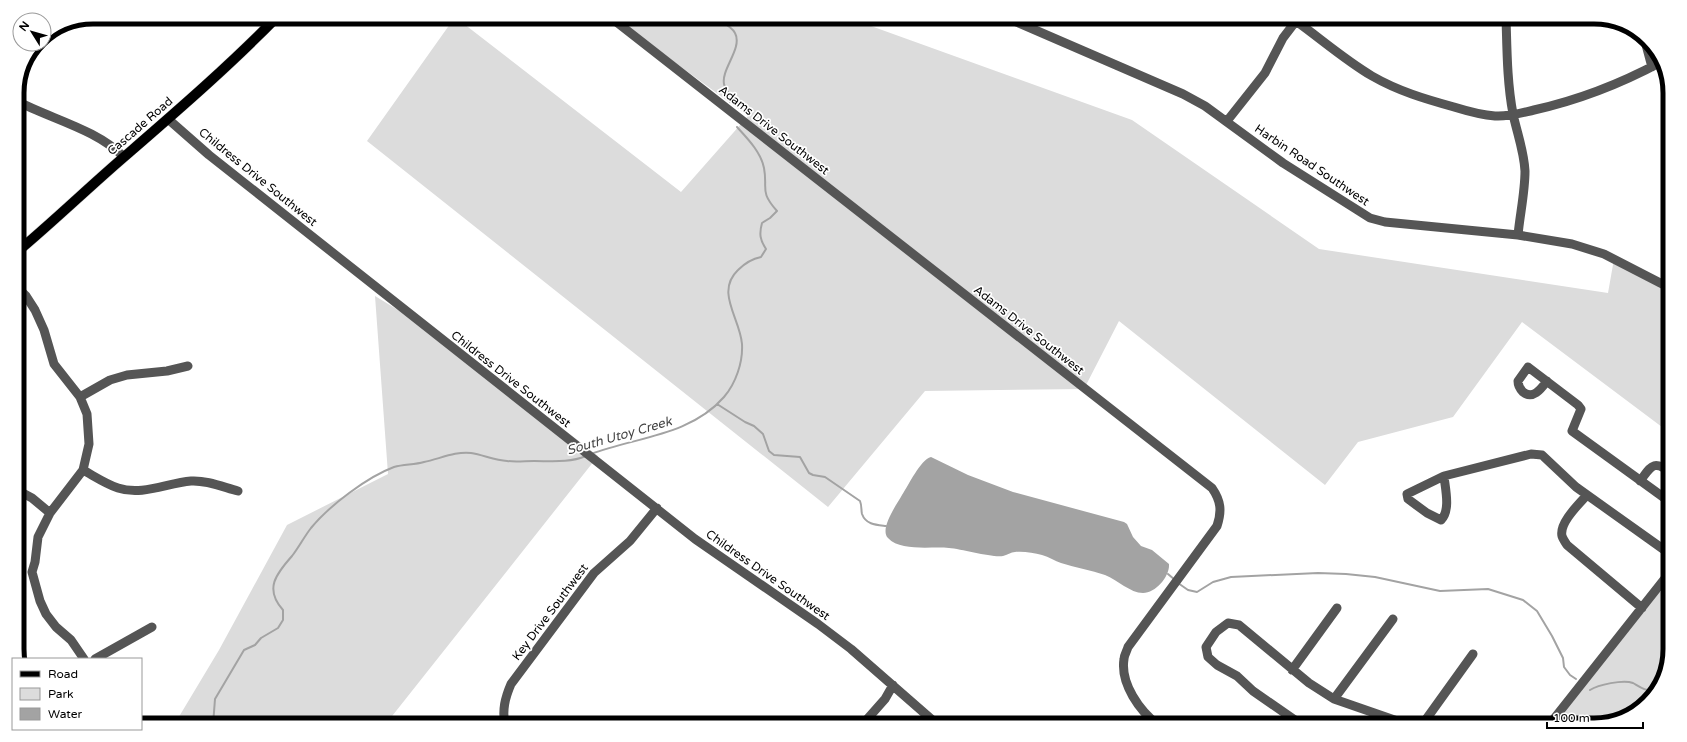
<svg xmlns="http://www.w3.org/2000/svg" width="1687" height="742" viewBox="0 0 1687 742" font-family="'Varela Round',sans-serif">
	<style>
		.green { fill: #dcdcdc }
		.water { fill: #a3a3a3 }
		.lines { fill: none; stroke-linecap: round; stroke-linejoin: round }
		.stream { stroke: #a3a3a3; stroke-width: 2 }
		.major-casing { stroke: #dbdbdb; stroke-width: 11 }
		.minor { stroke: #555; stroke-width: 9 }
		.major { stroke: #000; stroke-width: 10 }
		.labels { text-anchor: middle; stroke-width: 3.5; stroke-linejoin: round; paint-order: stroke }
		.street-label { font-size: 12px; fill: #000; stroke: #fff }
		.water-label { font-size: 13px; font-style: italic; fill: #444; stroke: #fff }
		.rim { fill: none; stroke: #000; stroke-width: 5 }
	</style>
	<rect width="100%" height="100%" fill="#fff"/>
	<path class="green" d="M455,17L681,192L748,116L613,17H846L1132,120L1319,249L1608,293L1614,259L1670,288V433L1522,322L1453,417L1358,442L1325,485L1119,321L1084,389L925,391L828,507L367,141Z
		M375,296L454,344L598,456L385,725H174L219,650L287,525L388,474Z
		M1655,590L1670,595V649L1664,678L1636,712L1594,725H1546Z"/>
	<path class="water" d="M931,457L968,475L1013,492L1124,522L1127,524L1133,537L1141,546L1152,550L1169,564C1170,576 1156,593 1143,593C1130,593 1118,580 1105,575C1091,570 1076,568 1061,563C1055,561 1049,557 1042,555C1034,553 1023,551 1015,552C1011,552 1007,555 1003,556C993,558 962,549 949,548C932,546 901,552 888,538C879,529 897,504 902,495C909,485 920,460 931,457Z"/>
	<g class="lines">
		<path class="stream" d="M715,17C721,21 732,27 735,33C743,48 721,69 724,84C725,89 729,93 732,98L730,102
			M717,404L745,422L754,426L763,434L769,451L774,455L800,457L809,473L813,475L825,477L860,501C862,506 861,510 862,514C866,525 877,525 886,526
			M591,454C636,437 690,436 724,397C736,383 743,362 742,344C740,318 715,292 738,270C745,263 751,259 761,257L766,249C760,240 759,234 762,223L770,218L777,211C759,191 768,189 764,168C761,152 747,138 737,127
			M1168,574L1175,580
			M1178,583L1188,590L1197,592L1213,582L1231,577L1318,573L1346,574L1375,577L1440,591L1488,589L1523,600L1537,611L1552,636L1563,658L1564,667L1570,675L1576,679
			M17,648L26,659
			M1590,690C1598,685 1623,679 1633,683C1640,687 1645,691 1654,691
			M213,725L215,699L244,650L255,645L261,638L278,628L283,620V610C264,589 276,574 292,556C299,547 304,537 311,528C329,506 367,477 394,467C404,464 414,465 424,462C439,459 456,451 471,453C483,455 495,460 507,461C516,462 525,461 534,461C552,461 569,463 586,456"/>
		<g class="major-casing">
			<path id="major" d="M17,252C54,221 88,188 124,157C177,111 228,67 277,17"/>
		</g>
		<path class="minor" d="M610,17L1212,488C1221,501 1222,511 1217,526L1128,647C1127,651 1124,655 1124,659C1120,684 1140,711 1158,725
			M1005,17L1183,94L1205,106L1283,163L1370,218L1385,222L1518,235L1572,244L1604,254L1670,288
			M1506,17C1507,50 1507,82 1513,114C1517,133 1524,151 1525,171C1525,192 1520,214 1518,235
			M1296,21C1321,39 1345,60 1372,76C1398,91 1425,99 1454,107C1467,111 1481,115 1495,116C1508,117 1521,113 1534,110C1579,100 1620,84 1661,62
			M1645,41L1652,67
			M17,101C51,119 96,129 124,157
			M168,119L209,155L695,539L818,624L851,649L938,725
			M1227,121L1265,73L1283,38L1299,17
			M17,287L26,296L35,310L44,330L54,364L80,397L87,414L89,444L83,470L50,513L38,537L35,562L32,572L40,601L46,614L56,627L71,640L84,659
			M1547,381C1541,389 1533,400 1523,392C1520,389 1518,385 1518,381L1528,367L1578,405L1581,409L1572,431L1670,502
			M80,397L110,380L127,375L167,371L188,366
			M83,470C94,476 106,484 118,488C142,496 167,483 191,481C207,480 223,487 238,491
			M1444,476L1531,454L1542,455L1576,487L1670,554
			M1444,476C1445,488 1451,510 1441,520L1427,513L1408,499L1407,494Z
			M1640,481C1651,467 1653,459 1670,472
			M17,490L32,498L50,513
			M1587,495C1579,504 1559,523 1562,536C1563,539 1565,542 1567,545L1642,608
			M95,659L152,627
			M1292,670L1337,608
			M1334,699L1393,619
			M505,725C502,710 505,698 511,684L594,573L630,541L657,508
			M862,725L885,699L893,685
			M1302,725L1253,691L1237,676L1217,665L1208,657L1206,647L1216,632L1228,623L1239,625L1309,683L1334,699L1409,725
			M1422,725L1473,654
			M1549,725L1670,572"/>
		<use href="#major" class="major"/>
	</g>
	<g class="labels">
		<g class="street-label">
			<text transform="translate(140 126) rotate(-41)" y="4">Cascade Road</text>
			<text transform="translate(774 130) rotate(38)" y="4">Adams Drive Southwest</text>
			<text transform="translate(1312 165) rotate(34)" y="4">Harbin Road Southwest</text>
			<text transform="translate(258 177) rotate(39)" y="4">Childress Drive Southwest</text>
			<text transform="translate(1029 330) rotate(38)" y="4">Adams Drive Southwest</text>
			<text transform="translate(511 379) rotate(38)" y="4">Childress Drive Southwest</text>
			<text transform="translate(768 575) rotate(35)" y="4">Childress Drive Southwest</text>
			<text transform="translate(550 612) rotate(-53)" y="4">Key Drive Southwest</text>
		</g>
		<g class="water-label">
			<text transform="translate(619 435) rotate(-16)" y="5">South Utoy Creek</text>
		</g>
	</g>
	<path d="M0 0H1687V742H0ZM93 24H1594A69 69 0 0 1 1663 93V649A69 69 0 0 1 1594 718H93A69 69 0 0 1 24 649V93A69 69 0 0 1 93 24Z" fill="#fff" fill-rule="evenodd"/>
	<path class="rim" d="M93 24H1594A69 69 0 0 1 1663 93V649A69 69 0 0 1 1594 718H93A69 69 0 0 1 24 649V93A69 69 0 0 1 93 24Z"/>
	<rect x="12" y="658" width="130" height="72" fill="#ffffff" stroke="#999999"/>
	<rect x="20" y="671" width="20" height="6" fill="#000000" stroke="#999999"/>
	<text x="48" y="678" font-size="12" fill="#000000">Road</text>
	<rect x="20" y="688" width="20" height="12" fill="#dcdcdc" stroke="#999999"/>
	<text x="48" y="698" font-size="12" fill="#000000">Park</text>
	<rect x="20" y="708" width="20" height="12" fill="#a3a3a3" stroke="#999999"/>
	<text x="48" y="718" font-size="12" fill="#000000">Water</text>
	<g transform="translate(32 32) rotate(307)"><circle r="19" fill="#ffffff" stroke="#999999"/>
	<path d="M0-3L7 15L0 10L-7 15Z" fill="#000000"/>
	<text y="-6" font-size="11" font-weight="bold" text-anchor="middle" fill="#000000">N</text>
	</g>
	<path d="M1547 722v6h96v-6" fill="none" stroke="#000000" stroke-width="2"/>
	<text x="1553" y="722" font-size="12" fill="#000000" stroke="#ffffff" stroke-width="3" paint-order="stroke">100 m</text>
</svg>
